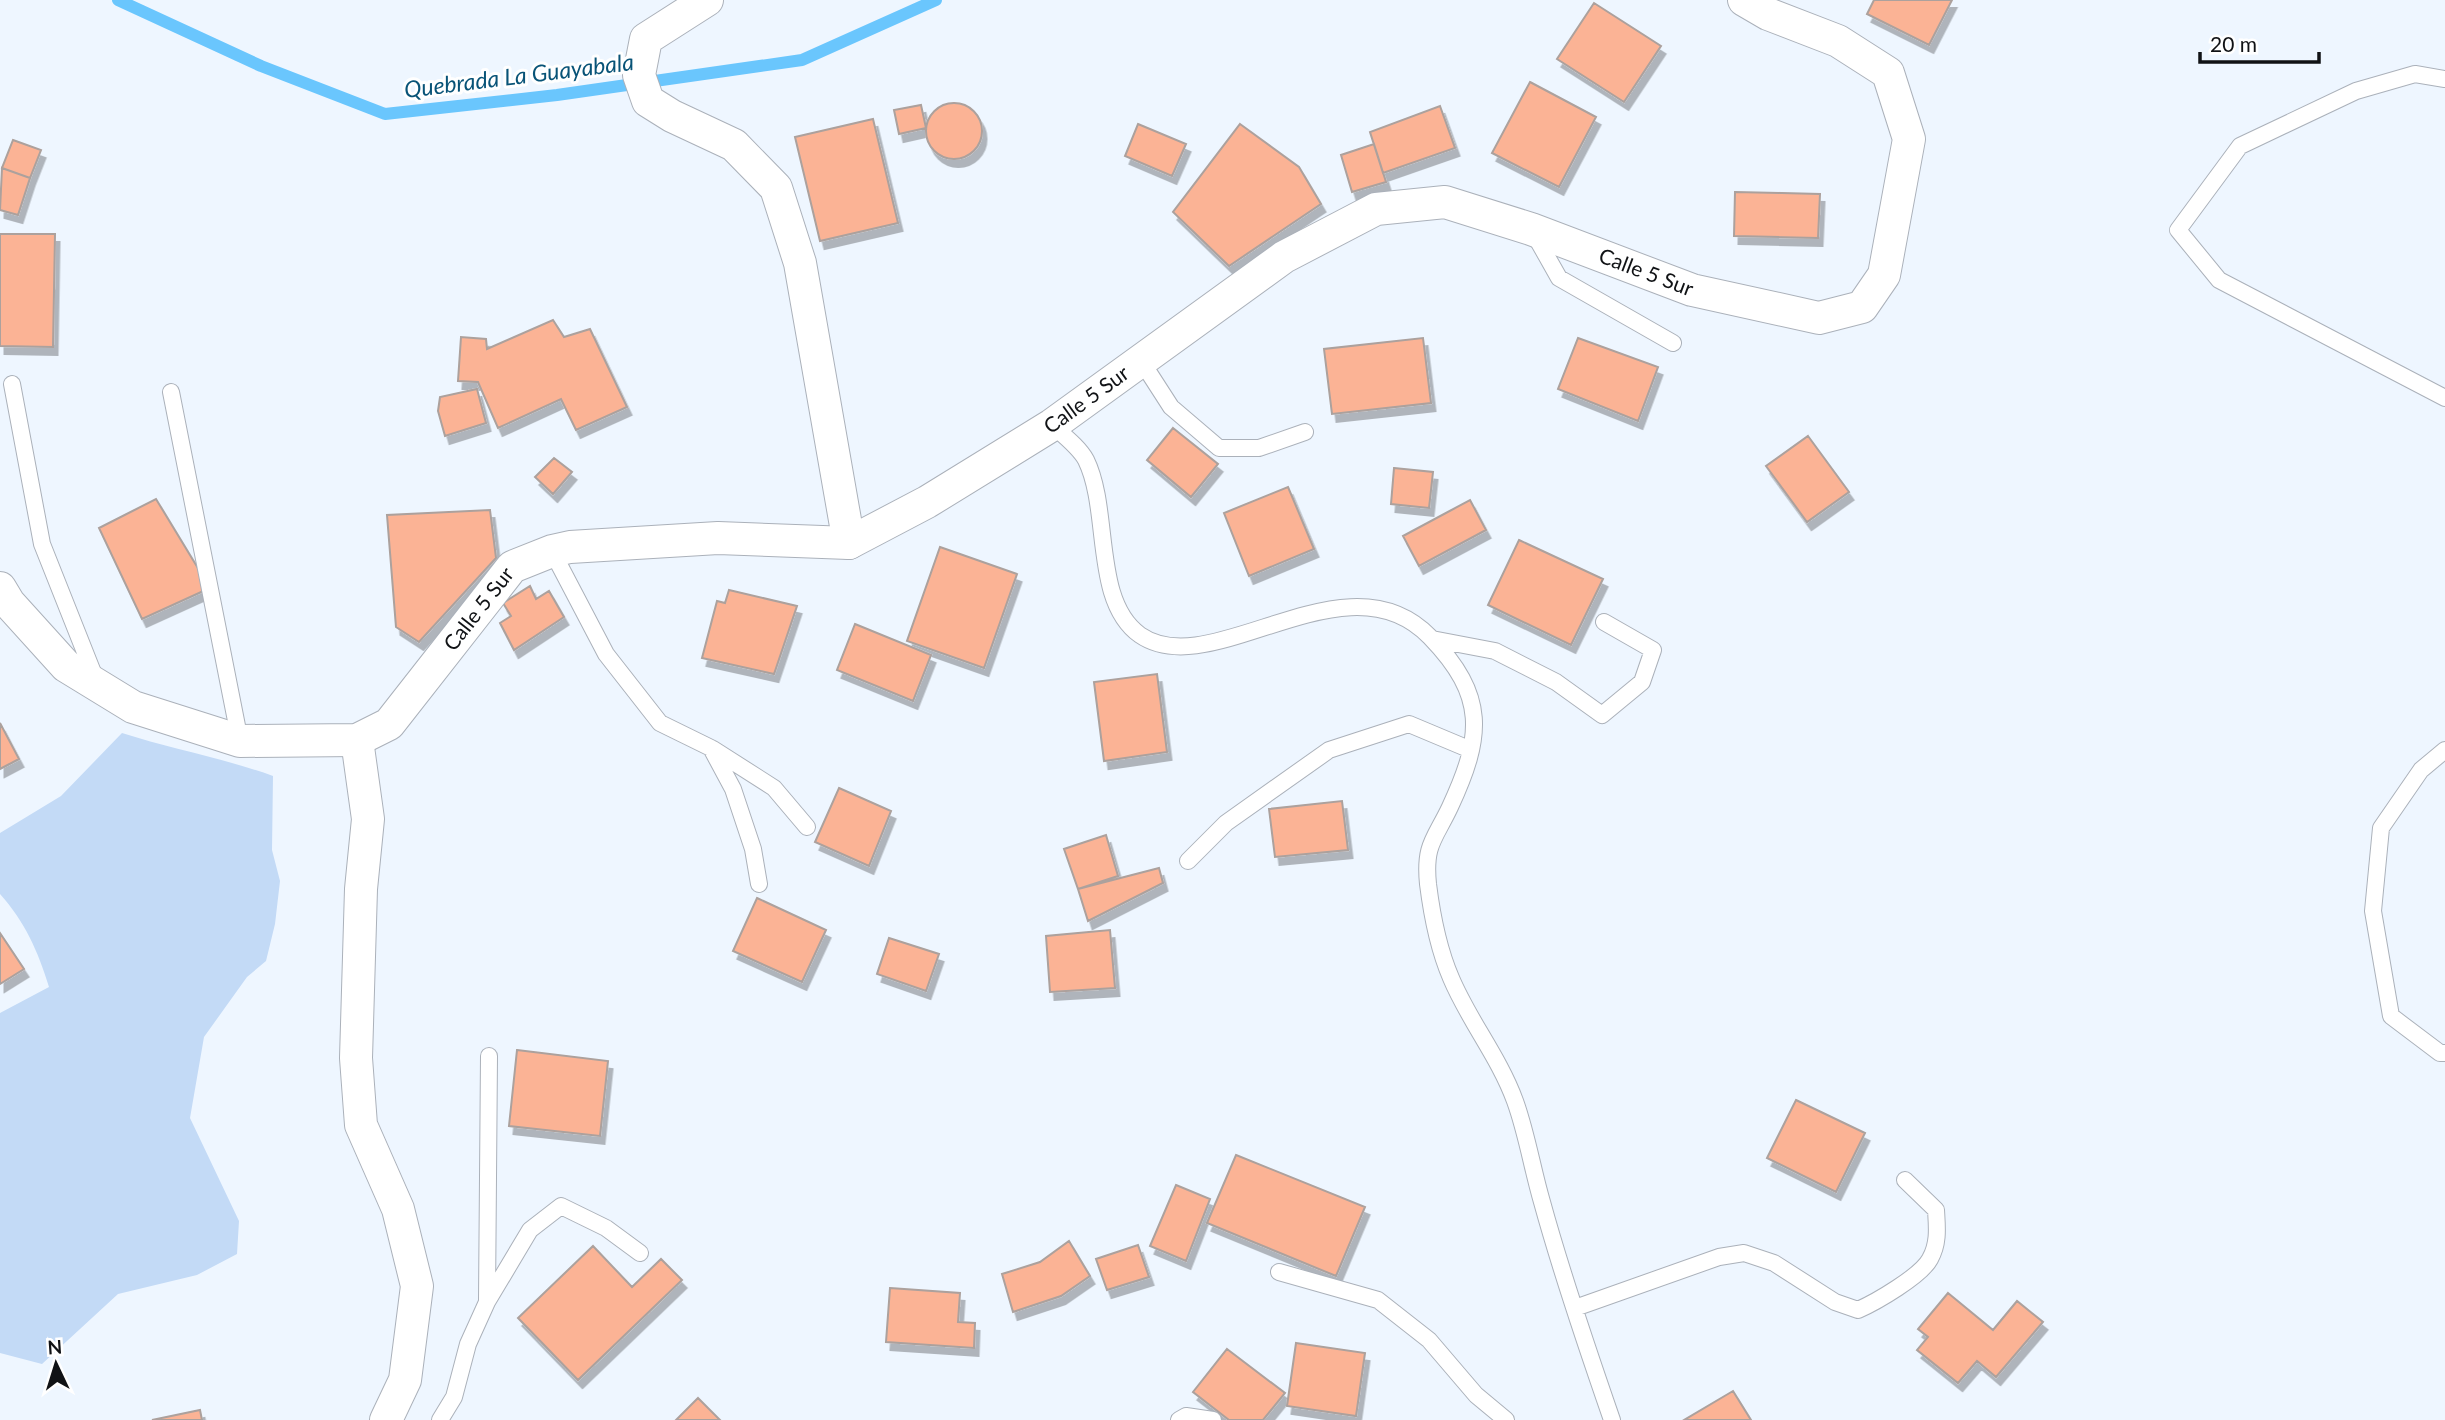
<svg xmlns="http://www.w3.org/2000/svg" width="2445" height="1420" viewBox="0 0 2445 1420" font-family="Lato,sans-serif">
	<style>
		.green { fill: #c3daf6 }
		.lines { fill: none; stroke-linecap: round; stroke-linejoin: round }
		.stream { stroke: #6ac6fd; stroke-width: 12 }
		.building { fill: #fbb395; stroke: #aca19d; stroke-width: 2; filter: url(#shadow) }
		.service-casing { stroke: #abb1ba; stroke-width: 18 }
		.minor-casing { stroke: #abb1ba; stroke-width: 34 }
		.service { stroke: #fff; stroke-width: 16 }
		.minor { stroke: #fff; stroke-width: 32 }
		.labels { text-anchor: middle; stroke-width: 6; stroke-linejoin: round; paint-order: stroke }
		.street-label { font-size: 21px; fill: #101215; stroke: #fff }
		.water-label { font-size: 23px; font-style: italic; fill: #085377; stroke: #fff }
	</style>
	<defs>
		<filter id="shadow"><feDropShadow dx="4.5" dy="8" stdDeviation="0" flood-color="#0004"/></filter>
	</defs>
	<rect width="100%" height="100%" fill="#eef6ff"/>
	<path class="green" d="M122,733C172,749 223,758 273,776L272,850L280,881L275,924L266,961L247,977L204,1037L190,1118L239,1221L237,1254L197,1275L118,1294L42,1364L0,1353V1013L49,987C38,951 25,922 0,894V833L61,796Z"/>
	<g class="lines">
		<path class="stream" d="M118,0L261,66L385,114L557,95L802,60L936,0"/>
	</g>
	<path class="building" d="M1874,0H1952L1929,45L1867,14Z
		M1594,3L1661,46L1624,102L1557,59Z
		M1530,82L1596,117L1559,187L1492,153Z
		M926 131a28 28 0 1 1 56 0a28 28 0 1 1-56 0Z
		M921,105L926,128L899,134L894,110Z
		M1440,106L1455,148L1383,173L1370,132Z
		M873,119L898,223L820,241L795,137Z
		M1138,124L1186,144L1172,176L1125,156Z
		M1240,124L1299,167L1321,204L1229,266L1173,212Z
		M13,140L41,150L30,178L2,168Z
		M1374,144L1386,182L1352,192L1341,155Z
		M2,168L30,178L18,215L0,210Z
		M1735,192L1820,194L1818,238L1734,236Z
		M0,234H55L53,347L0,346Z
		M553,320L564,337L590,329L627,407L576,430L561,399L498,428L478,382L458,381L461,337L486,339L487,349Z
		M1423,338L1431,403L1332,414L1324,349Z
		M1578,338L1658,367L1638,421L1558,389Z
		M477,389L486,423L445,436L438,411L440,397Z
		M1173,428L1218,464L1191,497L1147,460Z
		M1808,436L1849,492L1807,522L1766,466Z
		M554,458L572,472L553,494L535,477Z
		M1394,468L1433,472L1429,508L1391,504Z
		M1288,487L1314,549L1249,576L1224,513Z
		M156,499L210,588L142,619L99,528Z
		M1470,500L1486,530L1419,566L1403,536Z
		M490,510L496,558L419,642L396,627L387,515Z
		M1519,540L1603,579L1571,645L1488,605Z
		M940,547L1017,574L984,668L907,641Z
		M530,586L536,599L549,591L564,617L514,650L500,623L511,616L503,603Z
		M729,590L797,606L774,674L702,658L717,601L725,603Z
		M855,624L931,655L913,701L837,670Z
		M1157,674L1167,752L1104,761L1094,682Z
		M0,723L19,759L0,769Z
		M839,788L891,811L869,866L815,842Z
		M1342,801L1348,850L1275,857L1269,809Z
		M1106,835L1118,876L1078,889L1064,849Z
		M1159,868L1163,883L1088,921L1078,889Z
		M757,898L826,930L802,982L733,951Z
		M1110,930L1115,988L1050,992L1046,936Z
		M0,933L24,969L0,984Z
		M889,938L939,954L926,991L877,974Z
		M517,1050L608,1061L600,1136L509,1126Z
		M1796,1100L1865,1133L1836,1192L1767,1158Z
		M1236,1155L1365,1207L1336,1276L1207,1223Z
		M1176,1185L1210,1199L1186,1261L1150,1246Z
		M1069,1241L1090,1276L1061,1296L1013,1312L1002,1274L1040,1262Z
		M1138,1245L1149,1277L1107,1290L1096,1259Z
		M593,1246L632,1287L661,1259L682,1280L578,1380L518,1318Z
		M890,1288L960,1293L958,1322L975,1323L974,1348L886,1342Z
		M1948,1293L1993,1330L2017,1301L2043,1322L1996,1377L1977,1361L1958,1383L1917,1350L1928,1337L1918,1329Z
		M1296,1343L1365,1353L1356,1416L1287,1406Z
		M1227,1349L1285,1393L1263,1420H1229L1193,1392Z
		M1733,1391L1751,1420H1684Z
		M698,1398L720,1420H676Z
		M200,1410L202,1420H152Z"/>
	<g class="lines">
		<g class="service-casing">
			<path id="service" d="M2445,79L2415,74L2356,91L2240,146L2178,230L2219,280L2445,398
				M1533,232L1559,278L1673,343
				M1142,362L1171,407L1219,448H1259L1305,432
				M12,384L42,544L96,680
				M171,392L240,741
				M1052,425C1063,435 1079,447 1086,460C1111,511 1092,601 1140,635C1212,685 1346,550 1430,637C1487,696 1483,736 1450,807C1435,839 1424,844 1428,884C1432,916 1438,948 1451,978C1469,1021 1499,1057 1515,1101C1527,1134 1532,1168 1542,1202C1562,1275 1587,1348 1612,1420
				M552,551L606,654L660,723L711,748L733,789L753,849L759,884
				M1432,639L1495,651L1556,682L1602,715L1642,682L1653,650L1604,622
				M713,749L774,788L807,827
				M2445,750L2421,770L2381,828L2373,911L2391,1016L2440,1053H2445
				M1188,861L1226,823L1329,750L1409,724L1471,750
				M1279,1272L1378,1300L1429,1340L1476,1395L1506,1420
				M487,1300L489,1056
				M1575,1308L1719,1257L1744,1253L1774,1263L1835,1302L1858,1310C1876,1302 1921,1276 1930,1259C1939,1243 1937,1227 1936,1210L1905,1180
				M440,1420L454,1397L468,1344L487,1302L530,1230L561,1206L606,1228L640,1253
				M1179,1420L1186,1416L1213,1420"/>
		</g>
		<g class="minor-casing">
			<g id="minor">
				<path d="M707,0L646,39L639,75L648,101L672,116L734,145L776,188L800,263L849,543"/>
				<path id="s1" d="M0,588L9,603L66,666L133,707L240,741L357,740L389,724L512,567L552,551L570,547L718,538L849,543L927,502L1052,425L1284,257L1376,209L1445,202L1531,229L1692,290L1819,318L1862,307L1884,275L1909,139L1888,73L1838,41L1768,14L1744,0"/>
				<path d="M357,740L368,819L361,889L356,1058L361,1125L398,1209L417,1286L405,1380L386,1420"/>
			</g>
		</g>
		<use href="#service" class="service"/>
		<use href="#minor" class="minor"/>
	</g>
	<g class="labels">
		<g class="street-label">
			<text dy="7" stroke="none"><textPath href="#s1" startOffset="1894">Calle 5 Sur</textPath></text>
			<text dy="7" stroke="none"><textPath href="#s1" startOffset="1264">Calle 5 Sur</textPath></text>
			<text dy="7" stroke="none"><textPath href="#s1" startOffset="592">Calle 5 Sur</textPath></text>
		</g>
		<g class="water-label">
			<text transform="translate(519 76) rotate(-7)" y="8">Quebrada La Guayabala</text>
		</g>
	</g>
	<g transform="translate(56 1364) rotate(356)" stroke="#ffffff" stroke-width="5" paint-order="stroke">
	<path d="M0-5L12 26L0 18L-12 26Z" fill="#101215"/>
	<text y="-10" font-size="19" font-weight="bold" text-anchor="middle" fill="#101215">N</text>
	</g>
	<path d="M2200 52v10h119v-10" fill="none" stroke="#101215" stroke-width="3.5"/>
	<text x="2210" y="52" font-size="21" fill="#101215" stroke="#ffffff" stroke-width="5" paint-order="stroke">20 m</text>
</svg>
